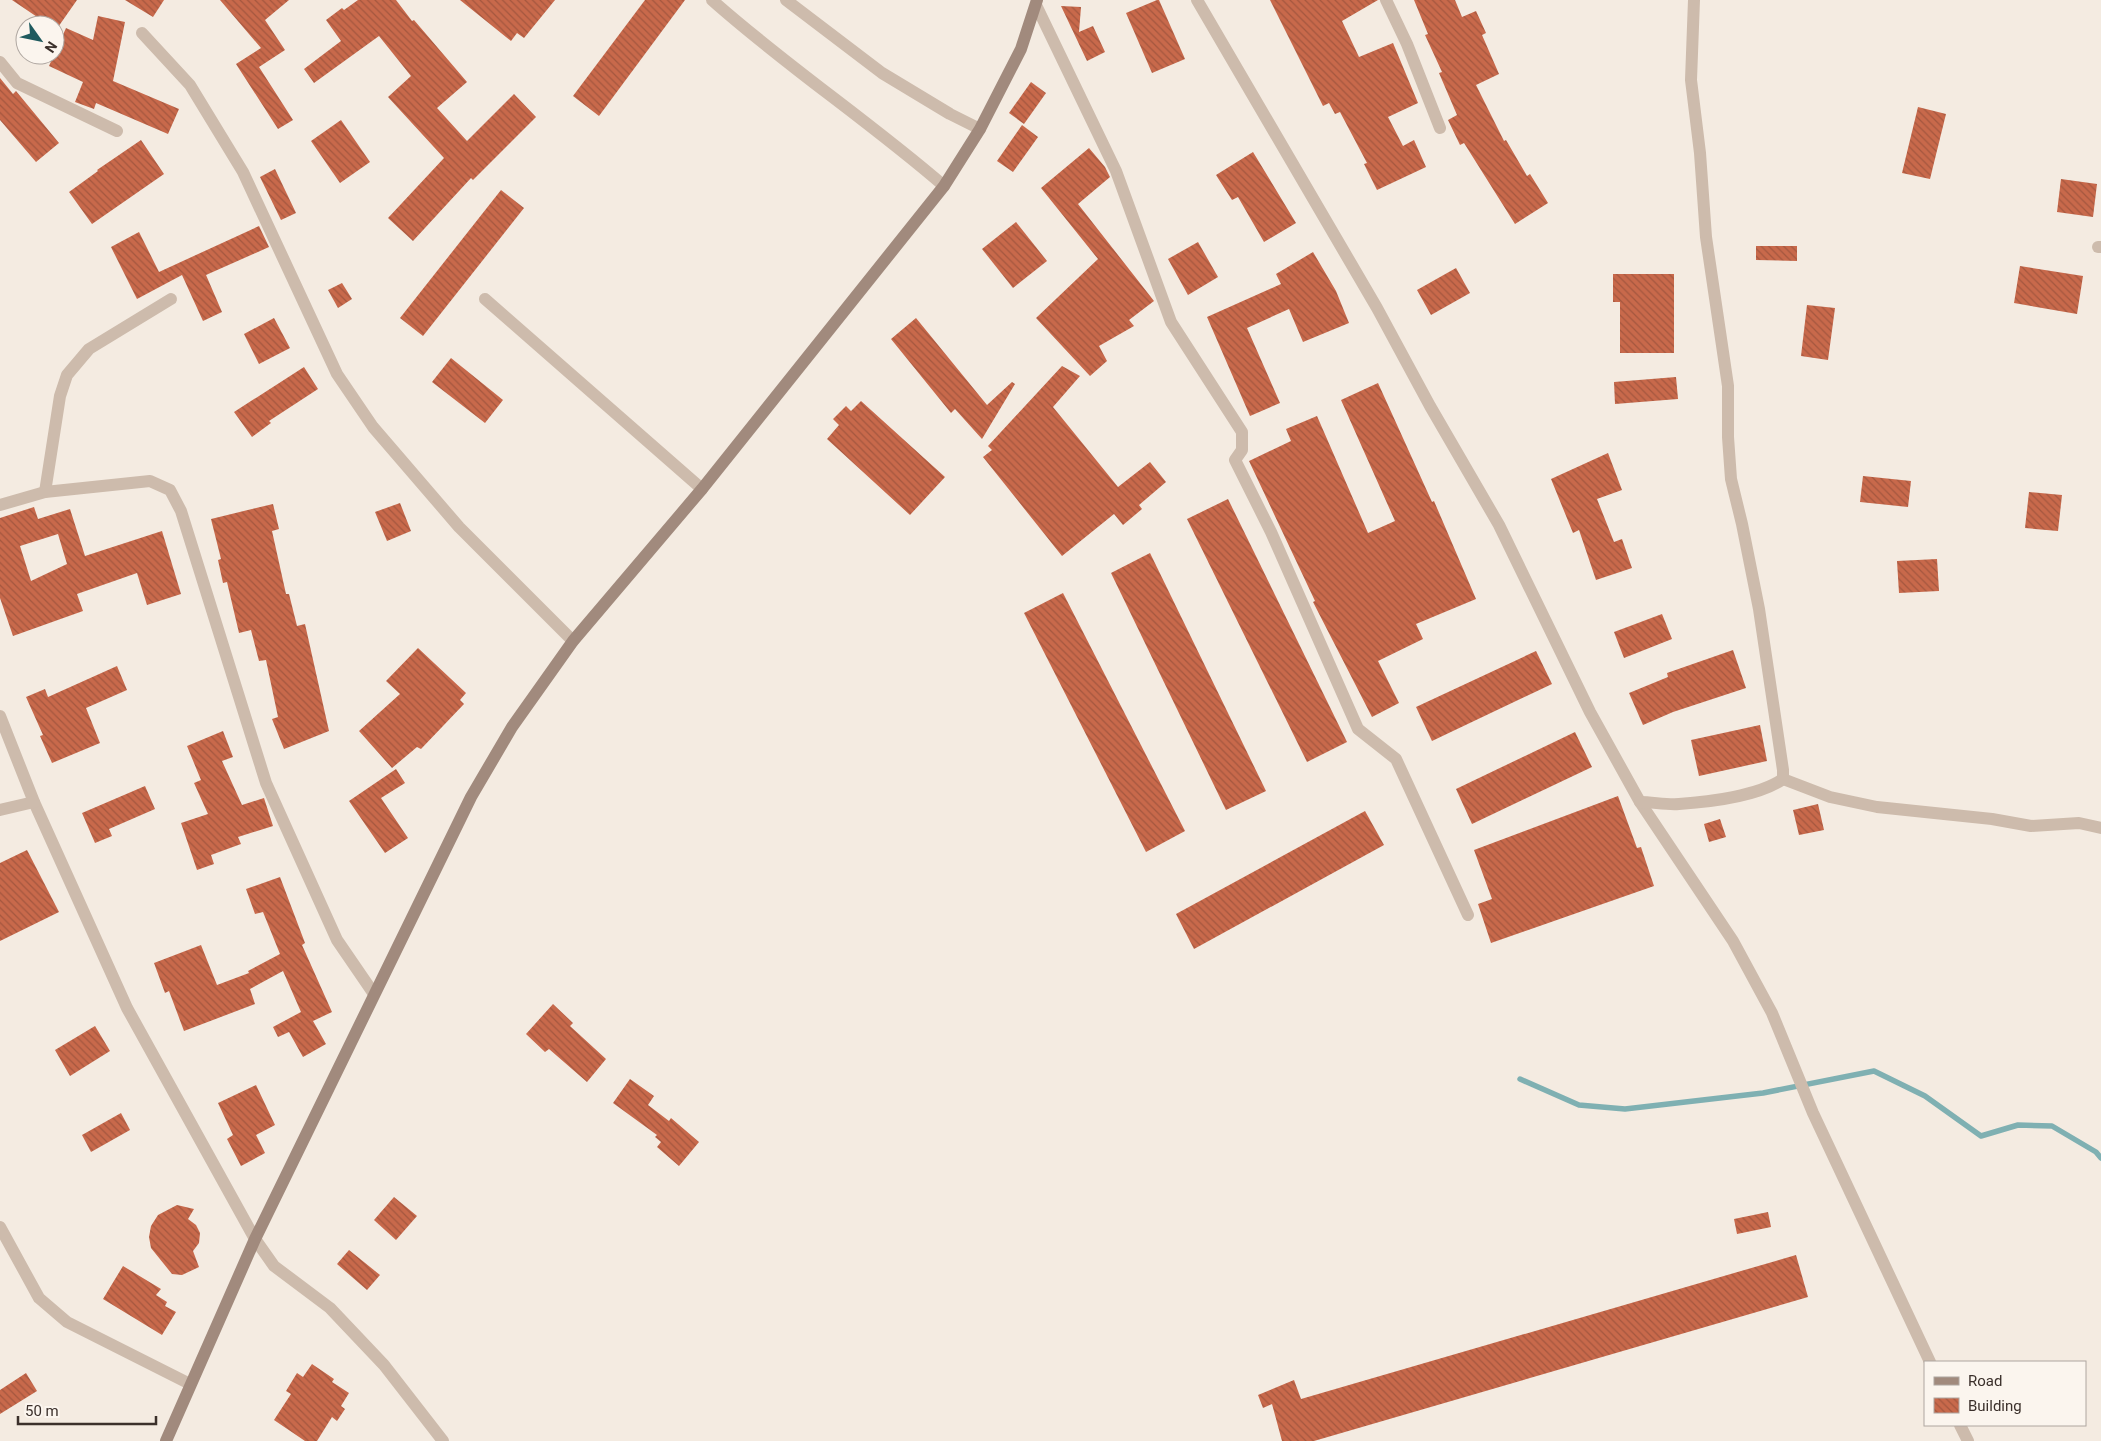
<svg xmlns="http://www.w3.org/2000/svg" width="2101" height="1441" font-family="Roboto,sans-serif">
	<defs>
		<pattern id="building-back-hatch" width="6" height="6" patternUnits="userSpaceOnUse" patternTransform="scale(1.25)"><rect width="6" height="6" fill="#c8694b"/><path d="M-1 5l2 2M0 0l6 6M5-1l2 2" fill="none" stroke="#a4573f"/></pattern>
	</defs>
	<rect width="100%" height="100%" fill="#f4ebe1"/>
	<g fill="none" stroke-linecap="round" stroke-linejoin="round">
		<polyline stroke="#7fb0b2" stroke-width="5.5" points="1520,1079 1579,1105 1625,1109 1763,1093 1874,1071 1925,1096 1981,1136 2018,1125 2052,1126 2096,1152 2101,1158"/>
	</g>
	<g fill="url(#building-back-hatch)" fill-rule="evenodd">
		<polygon points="12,0 77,0 56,30 55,25 49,25"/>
		<polygon points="125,0 164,0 153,17"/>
		<polygon points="220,0 289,0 265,20 285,50 259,67 293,120 278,129 236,64 261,48"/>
		<polygon points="358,0 396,0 412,21 414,20 467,82 437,108 467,141 514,94 536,117 473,180 471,178 413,241 388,218 444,158 388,97 411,76 379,36 314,83 304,69 341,41 326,20 342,8 344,10"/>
		<polygon points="460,0 555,0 524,38 517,33 511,41"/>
		<polygon points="645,0 685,0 599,116 573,96"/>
		<polygon points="1157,0 1159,0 1185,59 1152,73 1126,13"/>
		<polygon points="1270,0 1378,0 1342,21 1359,57 1393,43 1418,103 1388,117 1403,146 1414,140 1426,167 1377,190 1364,164 1367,163 1340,112 1335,114 1329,103 1323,106"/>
		<polygon points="1414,0 1455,0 1462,17 1476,11 1486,33 1482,35 1499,74 1476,85 1504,141 1506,140 1527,176 1530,174 1548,203 1515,224 1464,143 1460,145 1448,120 1457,115 1439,73 1442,72 1425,35 1428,34"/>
		<polygon points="1061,6 1081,7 1079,32 1093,26 1105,52 1087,61"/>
		<polygon points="98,16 125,22 113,81 179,109 168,134 96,103 94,109 75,102 83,82 49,66 66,28 93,40"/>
		<polygon points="0,78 13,94 16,91 59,143 36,162 0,120"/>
		<polygon points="1031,82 1046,93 1024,124 1009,113"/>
		<polygon points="1918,107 1946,114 1930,179 1902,173"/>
		<polygon points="341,120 370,162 340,183 311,141"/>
		<polygon points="1022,125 1038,137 1013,172 997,161"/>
		<polygon points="141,140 164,174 92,224 69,192 98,171 97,170"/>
		<polygon points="1089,148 1105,167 1110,177 1078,204 1154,301 1129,320 1134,326 1099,346 1107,361 1090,376 1036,318 1098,259 1041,188"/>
		<polygon points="1253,152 1296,223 1264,242 1238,197 1232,200 1216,175"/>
		<polygon points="275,169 296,213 281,220 260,177"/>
		<polygon points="2061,179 2097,184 2093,217 2057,212"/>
		<polygon points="501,190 524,208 423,336 400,318"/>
		<polygon points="1016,222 1047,261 1013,288 982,249"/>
		<polygon points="259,226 269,247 206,275 222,312 203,321 182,275 137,299 111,247 139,232 159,272"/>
		<polygon points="1198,242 1218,277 1188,295 1168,259"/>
		<polygon points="1756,246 1797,246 1797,261 1756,260"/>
		<polygon points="1313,252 1336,291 1349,323 1303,342 1289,309 1247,328 1280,403 1250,416 1207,317 1281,284 1276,274"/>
		<polygon points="2020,266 2083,276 2077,314 2014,303"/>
		<polygon points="1456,268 1470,293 1431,315 1417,290"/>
		<polygon points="1613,274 1674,274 1674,353 1620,353 1620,302 1613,302"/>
		<polygon points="342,283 352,299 338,308 328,290"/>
		<polygon points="1807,305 1835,308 1828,360 1801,356"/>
		<polygon points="274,318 290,348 259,364 244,334"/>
		<polygon points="916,318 987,405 1012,382 1015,384 982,439 955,409 951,413 891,339"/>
		<polygon points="451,358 503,400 485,423 432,382"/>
		<polygon points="1062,366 1080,376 1053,407 1118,487 1150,462 1166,482 1139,505 1142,509 1123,525 1114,514 1062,556 983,457 992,450 988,446"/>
		<polygon points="304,367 318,389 269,421 271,423 252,437 234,412"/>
		<polygon points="1676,377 1678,399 1615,404 1614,382"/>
		<polygon points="1378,383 1432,502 1434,501 1476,599 1416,624 1423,639 1378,661 1399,703 1372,717 1313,602 1315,601 1249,461 1291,441 1286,429 1317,416 1368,533 1395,521 1341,400"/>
		<polygon points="861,401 945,477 910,515 827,439 839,425 833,419 846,406 851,411"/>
		<polygon points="1608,453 1622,490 1597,499 1614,542 1622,539 1632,568 1596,580 1579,530 1573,533 1551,479"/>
		<polygon points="1863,476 1911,481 1908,507 1860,502"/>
		<polygon points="2029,492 2062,495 2058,531 2025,528"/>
		<polygon points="1228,499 1347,742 1307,762 1187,519"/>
		<polygon points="400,503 411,531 387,541 375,512"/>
		<polygon points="273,504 279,529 272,531 286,594 289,594 297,626 305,624 329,731 284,749 272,719 278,717 266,660 259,661 251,630 239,633 227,582 223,583 218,560 221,559 211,519"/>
		<path d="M34,507L38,519L70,509L85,556L162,531L181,594L147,605L137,573L77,594L83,611L13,636L0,598V518ZM58,534L67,564L31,581L20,546Z"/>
		<polygon points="1150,553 1266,791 1226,810 1111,573"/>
		<polygon points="1937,559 1939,591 1899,593 1897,561"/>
		<polygon points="1063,593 1185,831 1146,852 1024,613"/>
		<polygon points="1662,614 1672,639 1624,658 1614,632"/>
		<polygon points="418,648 466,693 460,700 464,704 421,749 417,747 392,768 359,731 400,694 386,681"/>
		<polygon points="1733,650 1746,688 1673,712 1643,725 1629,693 1668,677 1667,673"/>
		<polygon points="1536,651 1552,684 1432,741 1416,707"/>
		<polygon points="117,666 127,690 86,708 100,743 52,763 40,736 43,735 26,697 45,689 48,697"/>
		<polygon points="1760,725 1767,761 1699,776 1691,740"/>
		<polygon points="223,731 233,757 222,761 242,805 264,798 273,826 238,837 241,844 211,855 214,864 197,870 181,823 208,814 194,783 201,780 187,746"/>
		<polygon points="1575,732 1592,767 1472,824 1456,789"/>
		<polygon points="396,769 405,783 381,798 408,838 385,853 349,801"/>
		<polygon points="145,786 155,809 109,829 112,836 95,843 82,813"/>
		<polygon points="1618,796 1637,848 1641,847 1654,886 1491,943 1478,904 1492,899 1474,850"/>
		<polygon points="1818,804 1824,830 1799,835 1793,810"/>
		<polygon points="1365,811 1384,845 1194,949 1176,914"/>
		<polygon points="1720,819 1726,837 1709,842 1704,824"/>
		<polygon points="27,850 59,912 0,941 0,863"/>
		<polygon points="280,877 305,943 302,945 332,1012 313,1021 326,1044 303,1057 289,1032 278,1037 273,1027 301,1012 283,971 250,989 255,1004 184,1031 169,991 165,993 154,963 201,945 217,985 249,973 248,971 280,954 263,912 255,914 246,889"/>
		<polygon points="553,1004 573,1023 570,1026 606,1059 587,1082 549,1049 545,1052 526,1034"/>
		<polygon points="95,1026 110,1051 70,1076 55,1050"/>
		<polygon points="630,1079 654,1096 648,1105 669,1121 671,1118 699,1142 679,1166 657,1147 661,1142 655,1137 657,1135 613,1103"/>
		<polygon points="256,1085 275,1125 256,1135 265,1153 241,1166 227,1139 233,1135 218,1103"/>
		<polygon points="121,1113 130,1130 91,1152 82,1135"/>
		<polygon points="394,1197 417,1216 396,1240 374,1220"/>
		<polygon points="177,1205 194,1209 188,1219 196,1225 200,1233 199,1243 193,1251 199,1267 182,1275 172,1274 151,1248 149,1237 151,1226 158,1215"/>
		<polygon points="1768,1212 1771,1227 1737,1234 1734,1219"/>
		<polygon points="349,1250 380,1275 367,1290 337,1264"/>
		<polygon points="1796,1255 1808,1297 1314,1441 1282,1441 1272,1404 1263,1408 1258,1395 1294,1380 1301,1399"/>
		<polygon points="123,1266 161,1289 156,1295 167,1302 165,1306 176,1312 162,1335 103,1299"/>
		<polygon points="312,1364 334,1379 332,1382 349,1393 341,1406 345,1409 337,1421 332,1417 317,1441 305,1441 274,1420 291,1394 286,1391 297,1373 303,1377"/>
		<polygon points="26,1373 37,1391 0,1414 0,1390"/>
	</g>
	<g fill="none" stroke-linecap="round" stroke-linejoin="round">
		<g stroke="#cdbbac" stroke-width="12">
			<path d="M712,0C786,66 869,121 944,186"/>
			<polyline points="786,0 882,73 950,114 980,129"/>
			<polyline points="1197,0 1377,308 1430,406 1499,525 1590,712 1640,802 1733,941 1772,1013 1813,1113 1930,1362"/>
			<polyline points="1386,0 1407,44 1440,128"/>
			<polyline points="1036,5 1116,171 1171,322 1242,432 1242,450 1235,460 1271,532 1358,729 1396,759 1468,915"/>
			<polyline points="142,33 190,85 243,172 337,374 373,427 459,527 573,641"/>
			<polyline points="0,62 17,83 117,131"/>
			<polyline points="2098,247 2101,247"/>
			<polyline points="485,299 702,489"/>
			<polyline points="45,492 60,396 67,375 89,349 171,299"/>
			<polyline points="0,505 45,492 150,481 170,490 181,511 266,783 337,940 374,994"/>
			<polyline points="0,716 34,802 127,1008 255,1239 274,1266 330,1308 384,1365 443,1441"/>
			<polyline points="1783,779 1830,797 1877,807 1992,819 2031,826 2079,823 2101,828"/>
			<path d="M1640,802C1653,802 1666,805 1679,804C1708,802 1759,796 1783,779V770L1759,609L1742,524L1731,479L1728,437V386L1706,237L1700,153L1691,80L1694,0"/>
			<polyline points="0,810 34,802"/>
			<polyline points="0,1227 39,1298 67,1322 190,1384"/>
			<polyline points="1960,1425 1968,1441"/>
		</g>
		<polyline stroke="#a18a7d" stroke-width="12" points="166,1441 255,1239 471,797 512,727 573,641 702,489 944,186 980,129 1021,49 1037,0"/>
	</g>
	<rect x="1924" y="1361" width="162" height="65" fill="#fbf5ee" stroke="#aea6a0"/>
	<rect x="1934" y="1377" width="25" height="8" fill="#a18a7d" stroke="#aea6a0"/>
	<text x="1968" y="1386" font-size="15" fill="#3b302b">Road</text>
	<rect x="1934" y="1398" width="25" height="15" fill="url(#building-back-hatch)" stroke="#aea6a0"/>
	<text x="1968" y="1411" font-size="15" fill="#3b302b">Building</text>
	<g transform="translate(40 40) rotate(123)"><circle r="24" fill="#fbf5ee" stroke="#aea6a0"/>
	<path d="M0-4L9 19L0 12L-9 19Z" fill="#1f5a5e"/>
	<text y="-8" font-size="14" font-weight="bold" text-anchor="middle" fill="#3b302b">N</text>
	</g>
	<path d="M18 1416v8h138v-8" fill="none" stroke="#3b302b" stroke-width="2.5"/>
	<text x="25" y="1416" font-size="15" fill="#3b302b" stroke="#fbf5ee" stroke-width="4" paint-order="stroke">50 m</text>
</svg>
